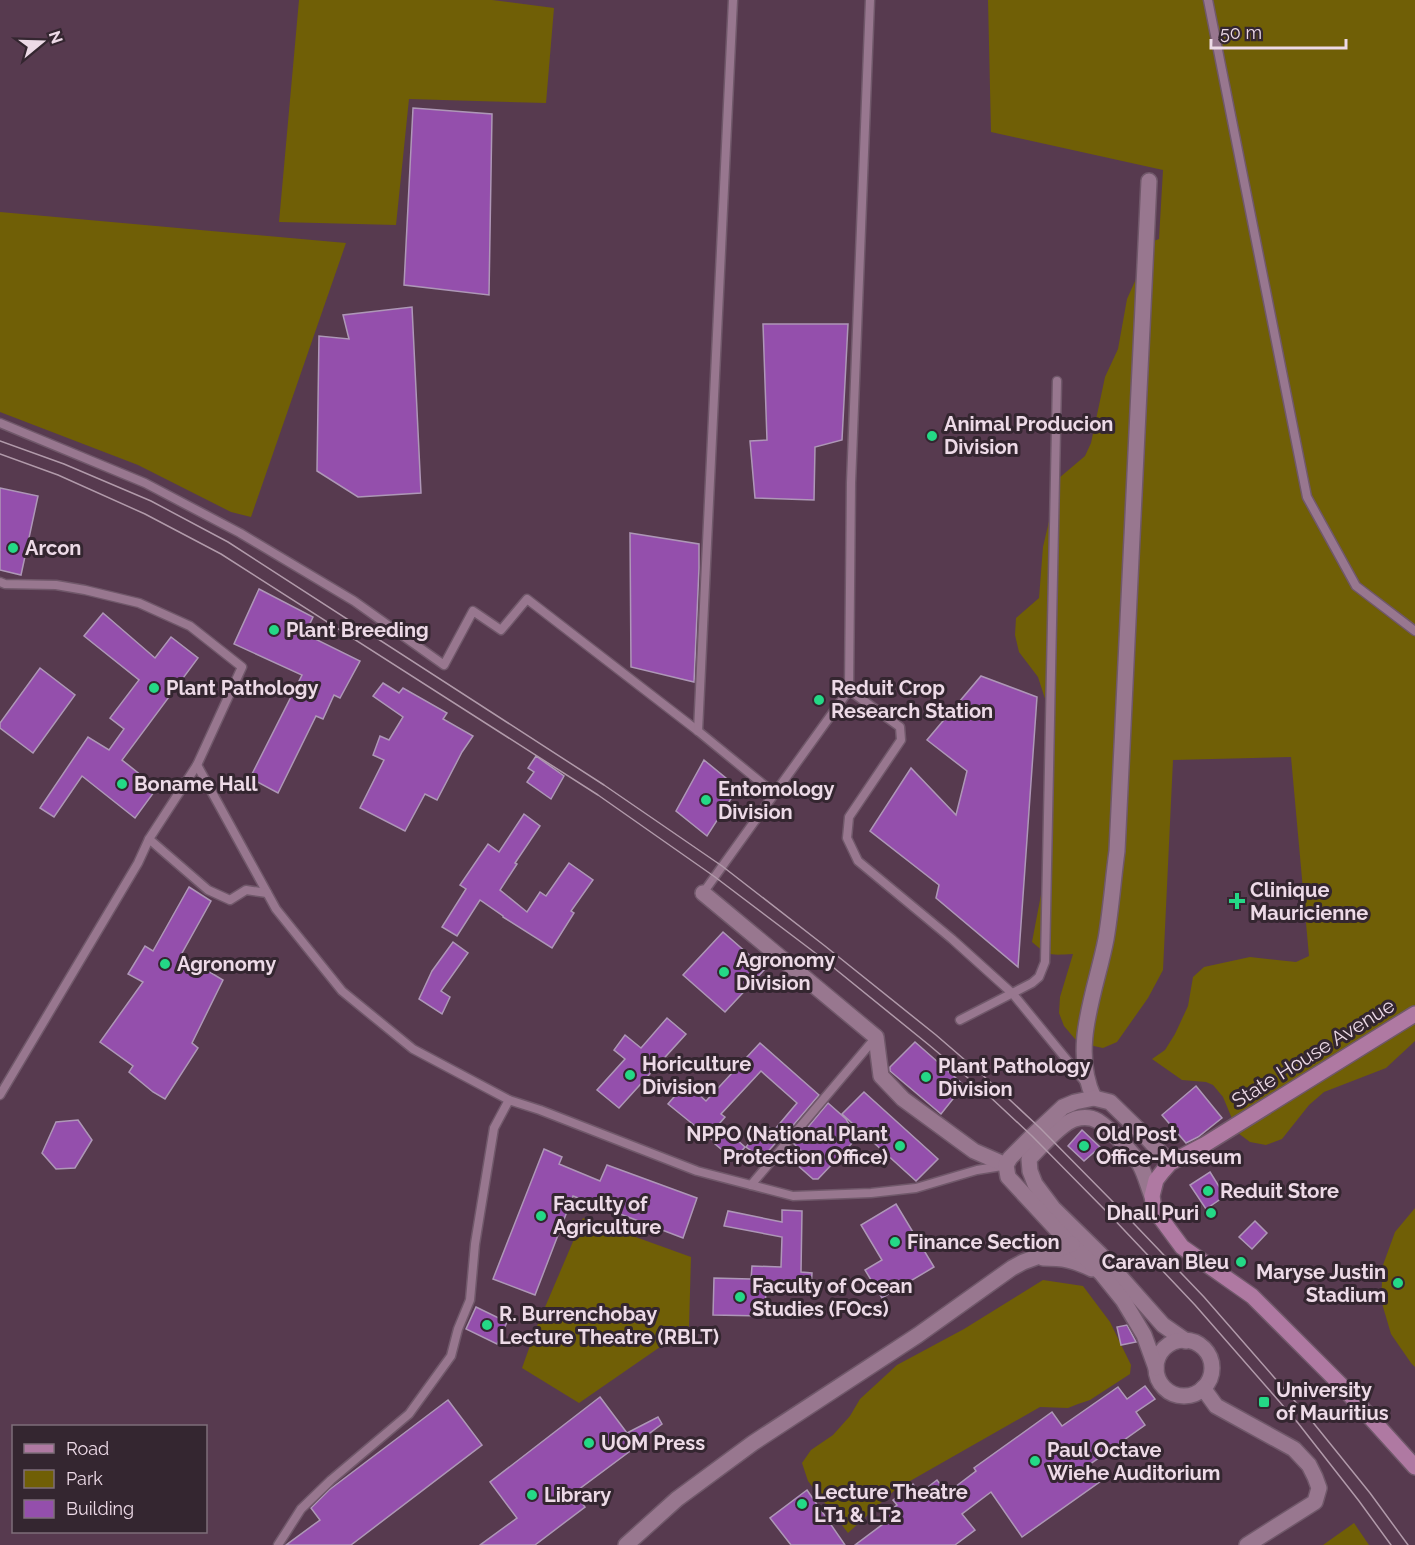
<svg xmlns="http://www.w3.org/2000/svg" width="1415" height="1545" font-family="Raleway,sans-serif">
	<rect width="100%" height="100%" fill="#573a4f"/>
	<g fill="#705f06">
		<polygon points="299,0 492,0 554,8 546,103 409,99 396,225 279,222"/>
		<path d="M988,0H1415V1041L1386,1068L1324,1092L1309,1105L1282,1139L1266,1145L1250,1142L1238,1133L1223,1097L1213,1085L1206,1082L1182,1080L1152,1059L1165,1050L1175,1034L1188,1006L1193,977L1204,967L1250,957L1296,962L1309,956L1291,757L1173,760L1163,970L1148,998L1117,1042L1103,1048L1089,1045L1075,1039L1064,1026L1059,1013L1060,997L1073,954C1052,955 1049,957 1032,942L1044,879L1047,705L1038,677L1019,652L1015,635L1016,618L1039,598L1043,547L1059,478L1085,456L1091,443L1105,377L1118,349L1127,299L1140,270L1151,242L1159,239L1163,170L991,132Z"/>
		<polygon points="0,212 346,243 251,517 231,512 138,465 0,412"/>
		<polygon points="1415,1208 1415,1367 1411,1363 1391,1334 1381,1300 1383,1265 1395,1232"/>
		<polygon points="583,1218 691,1257 689,1327 579,1403 522,1368 537,1326"/>
		<polygon points="1043,1280 1083,1286 1110,1322 1131,1365 1130,1374 1090,1400 1078,1404 1068,1408 1040,1407 896,1489 848,1533 808,1481 802,1463 811,1450 833,1435 850,1416 860,1399 897,1365 964,1329"/>
		<polygon points="1354,1523 1369,1545 1323,1545"/>
	</g>
	<g fill="#944fac" stroke="#ae97b7" stroke-width="1.5">
		<polygon points="413,108 492,114 489,295 404,285"/>
		<polygon points="412,307 421,493 358,497 317,471 319,336 349,339 343,315"/>
		<polygon points="763,324 848,324 842,440 815,447 814,500 755,498 750,441 767,440"/>
		<polygon points="0,488 38,496 21,575 0,570"/>
		<polygon points="630,533 699,544 699,568 694,682 631,667"/>
		<polygon points="259,589 313,617 305,634 360,661 340,698 334,695 323,719 316,716 278,793 250,778 302,675 234,644"/>
		<polygon points="103,613 155,658 171,637 198,658 122,760 157,788 135,818 82,776 54,817 40,808 88,737 109,750 124,729 110,718 139,680 84,636"/>
		<polygon points="40,668 75,695 33,753 0,728 0,723"/>
		<polygon points="981,676 1037,697 1018,967 936,898 939,885 870,831 911,768 956,815 967,771 927,740"/>
		<polygon points="383,683 399,693 403,688 447,713 443,719 473,736 462,752 437,800 425,794 405,831 360,808 384,760 373,755 380,736 389,740 403,717 373,696"/>
		<polygon points="536,756 564,776 551,799 527,782 534,772 528,768"/>
		<polygon points="704,760 738,788 707,836 676,811"/>
		<polygon points="524,814 540,826 515,863 517,864 500,890 527,912 540,892 546,896 569,863 593,880 571,911 574,913 552,948 503,917 503,916 480,900 457,936 442,927 466,889 460,885 488,844 499,852"/>
		<polygon points="189,887 211,901 181,955 223,980 192,1043 198,1048 165,1099 153,1092 129,1072 133,1066 100,1042 143,982 128,974 145,946 153,951"/>
		<polygon points="723,932 765,969 725,1012 683,975"/>
		<polygon points="453,942 468,953 441,991 450,997 442,1014 419,999 432,971"/>
		<polygon points="667,1018 686,1034 619,1108 597,1090 625,1059 614,1050 625,1035 641,1048"/>
		<polygon points="915,1042 964,1085 941,1114 890,1071 890,1067"/>
		<polygon points="760,1043 819,1095 784,1136 776,1128 797,1103 761,1071 721,1114 725,1117 719,1124 745,1147 734,1160 715,1144 716,1143 668,1104 686,1083 706,1101"/>
		<polygon points="1196,1086 1222,1118 1198,1137 1186,1143 1162,1115"/>
		<polygon points="864,1092 938,1159 916,1181 842,1114"/>
		<polygon points="828,1103 846,1119 857,1138 818,1179 813,1179 795,1163 805,1154 794,1144"/>
		<polygon points="78,1120 92,1140 75,1168 56,1169 42,1153 56,1122"/>
		<polygon points="765,1124 781,1137 762,1158 746,1147"/>
		<polygon points="1082,1130 1100,1147 1084,1161 1068,1146"/>
		<polygon points="544,1149 562,1157 559,1164 600,1181 607,1165 697,1198 683,1238 573,1196 535,1295 493,1279"/>
		<polygon points="1210,1172 1225,1196 1206,1209 1190,1185"/>
		<polygon points="896,1204 934,1267 882,1298 865,1270 882,1260 861,1225"/>
		<polygon points="782,1210 802,1211 801,1272 812,1273 811,1288 766,1287 765,1316 713,1315 714,1278 751,1279 752,1266 781,1267 782,1237 724,1226 728,1211 782,1222"/>
		<polygon points="1255,1221 1267,1233 1252,1249 1239,1237"/>
		<polygon points="476,1307 507,1322 497,1344 466,1329"/>
		<polygon points="1127,1325 1136,1342 1121,1345 1117,1327"/>
		<polygon points="1145,1386 1155,1399 1136,1412 1145,1425 1089,1465 1101,1481 1022,1537 991,1492 962,1514 975,1530 955,1545 855,1545 883,1524 879,1519 897,1505 893,1500 913,1484 920,1493 937,1480 947,1493 976,1471 974,1468 1052,1412 1062,1426 1118,1387 1127,1399"/>
		<polygon points="600,1397 627,1433 658,1417 662,1424 635,1444 637,1446 574,1493 585,1507 535,1545 480,1545 517,1518 490,1482"/>
		<polygon points="448,1400 482,1445 351,1545 286,1545 320,1520 311,1508 329,1490"/>
		<polygon points="807,1490 845,1545 791,1545 770,1518"/>
	</g>
	<g fill="none" stroke-linecap="round" stroke-linejoin="round">
		<g stroke="#70586a" stroke-width="11">
			<g id="lane">
				<polyline points="870,0 851,483 849,690 900,727 901,740 849,817 847,838 858,861 952,939 1013,994 1085,1082"/>
				<polyline points="1208,0 1307,497 1356,586 1415,631"/>
				<polyline points="0,423 145,483 240,533 354,601 444,665 473,611 501,630 527,599 698,731 775,794"/>
				<polyline points="0,582 5,584 56,585 85,590 139,603 190,626 242,667 197,765 149,839 138,863 0,1095"/>
				<polyline points="698,731 733,0"/>
				<polyline points="197,765 276,909 342,991 413,1049 509,1100 540,1110 697,1171 793,1196 871,1193 916,1188 977,1170 1002,1166"/>
				<polyline points="149,839 208,890 230,900 246,890 267,893"/>
				<polyline points="703,893 849,690"/>
				<polyline points="960,1020 1032,983 1039,977 1045,962 1057,381"/>
				<polyline points="751,1185 876,1037"/>
				<polyline points="278,1545 301,1509 331,1480 409,1414 451,1356 458,1329 470,1300 475,1244 494,1128 509,1100"/>
			</g>
		</g>
		<g stroke="#70586a" stroke-width="18">
			<g id="street">
				<polyline points="703,893 876,1037 881,1076 903,1099 974,1151 1006,1165"/>
				<path d="M1094,1098C1070,1048 1096,991 1106,939C1111,910 1113,880 1117,851L1149,181"/>
				<path d="M1152,1196C1148,1186 1145,1174 1140,1165C1134,1153 1109,1128 1098,1121C1091,1117 1082,1117 1075,1119C1060,1124 1041,1147 1029,1159L1030,1171L1035,1184L1053,1208L1100,1254L1163,1325L1186,1341"/>
				<path d="M1043,1258C1064,1258 1073,1260 1092,1269"/>
				<circle cx="1184" cy="1368" r="28"/>
				<polyline points="1156,1368 1144,1335 1123,1300 1102,1274 1058,1231 1008,1177 1006,1165 1010,1158 1032,1136 1063,1107 1075,1102 1094,1098 1110,1102 1147,1138 1170,1163"/>
				<polyline points="1203,1388 1216,1406 1294,1449 1309,1465 1315,1477 1319,1488 1315,1502 1247,1545"/>
				<polyline points="626,1545 677,1499 753,1443 918,1335 1012,1268 1023,1262 1072,1244"/>
			</g>
		</g>
		<g stroke="#70586a" stroke-width="18">
			<polyline id="secondary" points="1415,1014 1204,1145 1170,1163 1163,1171 1156,1180 1152,1196 1154,1209 1182,1247 1252,1296 1340,1384 1415,1467"/>
		</g>
		<use href="#lane" stroke="#98778f" stroke-width="8"/>
		<use href="#street" stroke="#98778f" stroke-width="15"/>
		<use href="#secondary" stroke="#af79a2" stroke-width="15"/>
		<g stroke="#b19aaa" stroke-width="1.5">
			<polyline points="0,441 64,464 151,501 228,542 604,785 722,866 825,946 936,1035 995,1086 1040,1128 1116,1205 1204,1297 1307,1415 1370,1493 1408,1545"/>
			<polyline points="0,454 58,475 145,514 221,554 598,795 715,877 818,955 929,1045 988,1095 1032,1136 1107,1212 1195,1305 1298,1423 1359,1501 1391,1545"/>
		</g>
	</g>
	<g fill="#24d886" stroke="#342630" stroke-width="2">
		<circle cx="932" cy="436" r="6"/>
		<circle cx="13" cy="548" r="6"/>
		<circle cx="274" cy="630" r="6"/>
		<circle cx="154" cy="688" r="6"/>
		<circle cx="819" cy="700" r="6"/>
		<circle cx="122" cy="784" r="6"/>
		<circle cx="706" cy="800" r="6"/>
		<path d="M1234 892h6v6h6v6h-6v6h-6v-6h-6v-6h6z"/>
		<circle cx="165" cy="964" r="6"/>
		<circle cx="724" cy="972" r="6"/>
		<circle cx="630" cy="1075" r="6"/>
		<circle cx="926" cy="1077" r="6"/>
		<circle cx="900" cy="1146" r="6"/>
		<circle cx="1084" cy="1146" r="6"/>
		<circle cx="1208" cy="1191" r="6"/>
		<circle cx="1211" cy="1213" r="6"/>
		<circle cx="541" cy="1216" r="6"/>
		<circle cx="895" cy="1242" r="6"/>
		<circle cx="1241" cy="1262" r="6"/>
		<circle cx="1398" cy="1283" r="6"/>
		<circle cx="740" cy="1297" r="6"/>
		<circle cx="487" cy="1325" r="6"/>
		<rect x="1258" y="1396" width="12" height="12" rx="3"/>
		<circle cx="589" cy="1443" r="6"/>
		<circle cx="1035" cy="1461" r="6"/>
		<circle cx="532" cy="1495" r="6"/>
		<circle cx="802" cy="1504" r="6"/>
	</g>
	<g text-anchor="middle" dominant-baseline="central" stroke-width="6" stroke-linejoin="round" paint-order="stroke">
		<g font-size="20" font-weight="bold" fill="#eddae7" stroke="#342630" text-anchor="start">
			<text x="944" y="424">Animal Producion<tspan x="944" dy="23">Division</tspan></text>
			<text x="25" y="548">Arcon</text>
			<text x="286" y="630">Plant Breeding</text>
			<text x="166" y="688">Plant Pathology</text>
			<text x="831" y="688">Reduit Crop<tspan x="831" dy="23">Research Station</tspan></text>
			<text x="134" y="784">Boname Hall</text>
			<text x="718" y="789">Entomology<tspan x="718" dy="23">Division</tspan></text>
			<text x="1250" y="890">Clinique<tspan x="1250" dy="23">Mauricienne</tspan></text>
			<text x="736" y="960">Agronomy<tspan x="736" dy="23">Division</tspan></text>
			<text x="177" y="964">Agronomy</text>
			<text x="642" y="1064">Horiculture<tspan x="642" dy="23">Division</tspan></text>
			<text x="938" y="1066">Plant Pathology<tspan x="938" dy="23">Division</tspan></text>
			<text x="888" y="1134" text-anchor="end">NPPO (National Plant<tspan x="888" dy="23">Protection Office)</tspan></text>
			<text x="1096" y="1134">Old Post<tspan x="1096" dy="23">Office-Museum</tspan></text>
			<text x="1220" y="1191">Reduit Store</text>
			<text x="553" y="1204">Faculty of<tspan x="553" dy="23">Agriculture</tspan></text>
			<text x="1199" y="1213" text-anchor="end">Dhall Puri</text>
			<text x="907" y="1242">Finance Section</text>
			<text x="1229" y="1262" text-anchor="end">Caravan Bleu</text>
			<text x="1386" y="1272" text-anchor="end">Maryse Justin<tspan x="1386" dy="23">Stadium</tspan></text>
			<text x="752" y="1286">Faculty of Ocean<tspan x="752" dy="23">Studies (FOcs)</tspan></text>
			<text x="499" y="1314">R. Burrenchobay<tspan x="499" dy="23">Lecture Theatre (RBLT)</tspan></text>
			<text x="1276" y="1390">University<tspan x="1276" dy="23">of Mauritius</tspan></text>
			<text x="601" y="1443">UOM Press</text>
			<text x="1047" y="1450">Paul Octave<tspan x="1047" dy="23">Wiehe Auditorium</tspan></text>
			<text x="814" y="1492">Lecture Theatre<tspan x="814" dy="23">LT1 &amp; LT2</tspan></text>
			<text x="544" y="1495">Library</text>
		</g>
		<g font-size="20" fill="#eddae7" stroke="#342630">
			<text transform="translate(1313 1053) rotate(-32)">State House Avenue</text>
		</g>
	</g>
	<rect x="12" y="1425" width="195" height="108" fill="#342630" stroke="#7e6e79" stroke-width="1.5"/>
	<rect x="24" y="1444" width="30" height="9" fill="#af79a2" stroke="#7e6e79" stroke-width="1.5"/>
	<text x="66" y="1455" font-size="18" fill="#eddae7">Road</text>
	<rect x="24" y="1470" width="30" height="18" fill="#705f06" stroke="#7e6e79" stroke-width="1.5"/>
	<text x="66" y="1485" font-size="18" fill="#eddae7">Park</text>
	<rect x="24" y="1500" width="30" height="18" fill="#944fac" stroke="#7e6e79" stroke-width="1.5"/>
	<text x="66" y="1515" font-size="18" fill="#eddae7">Building</text>
	<g transform="translate(42 42) rotate(71)" stroke="#342630" stroke-width="4.5" paint-order="stroke">
	<path d="M0-4.5L10 22L0 15L-10 22Z" fill="#eddae7"/>
	<text y="-9" font-size="16" font-weight="bold" text-anchor="middle" fill="#eddae7">N</text>
	</g>
	<path d="M1211 39v9h135v-9" fill="none" stroke="#eddae7" stroke-width="3"/>
	<text x="1220" y="39" font-size="18" fill="#eddae7" stroke="#342630" stroke-width="4.5" paint-order="stroke">50 m</text>
</svg>
